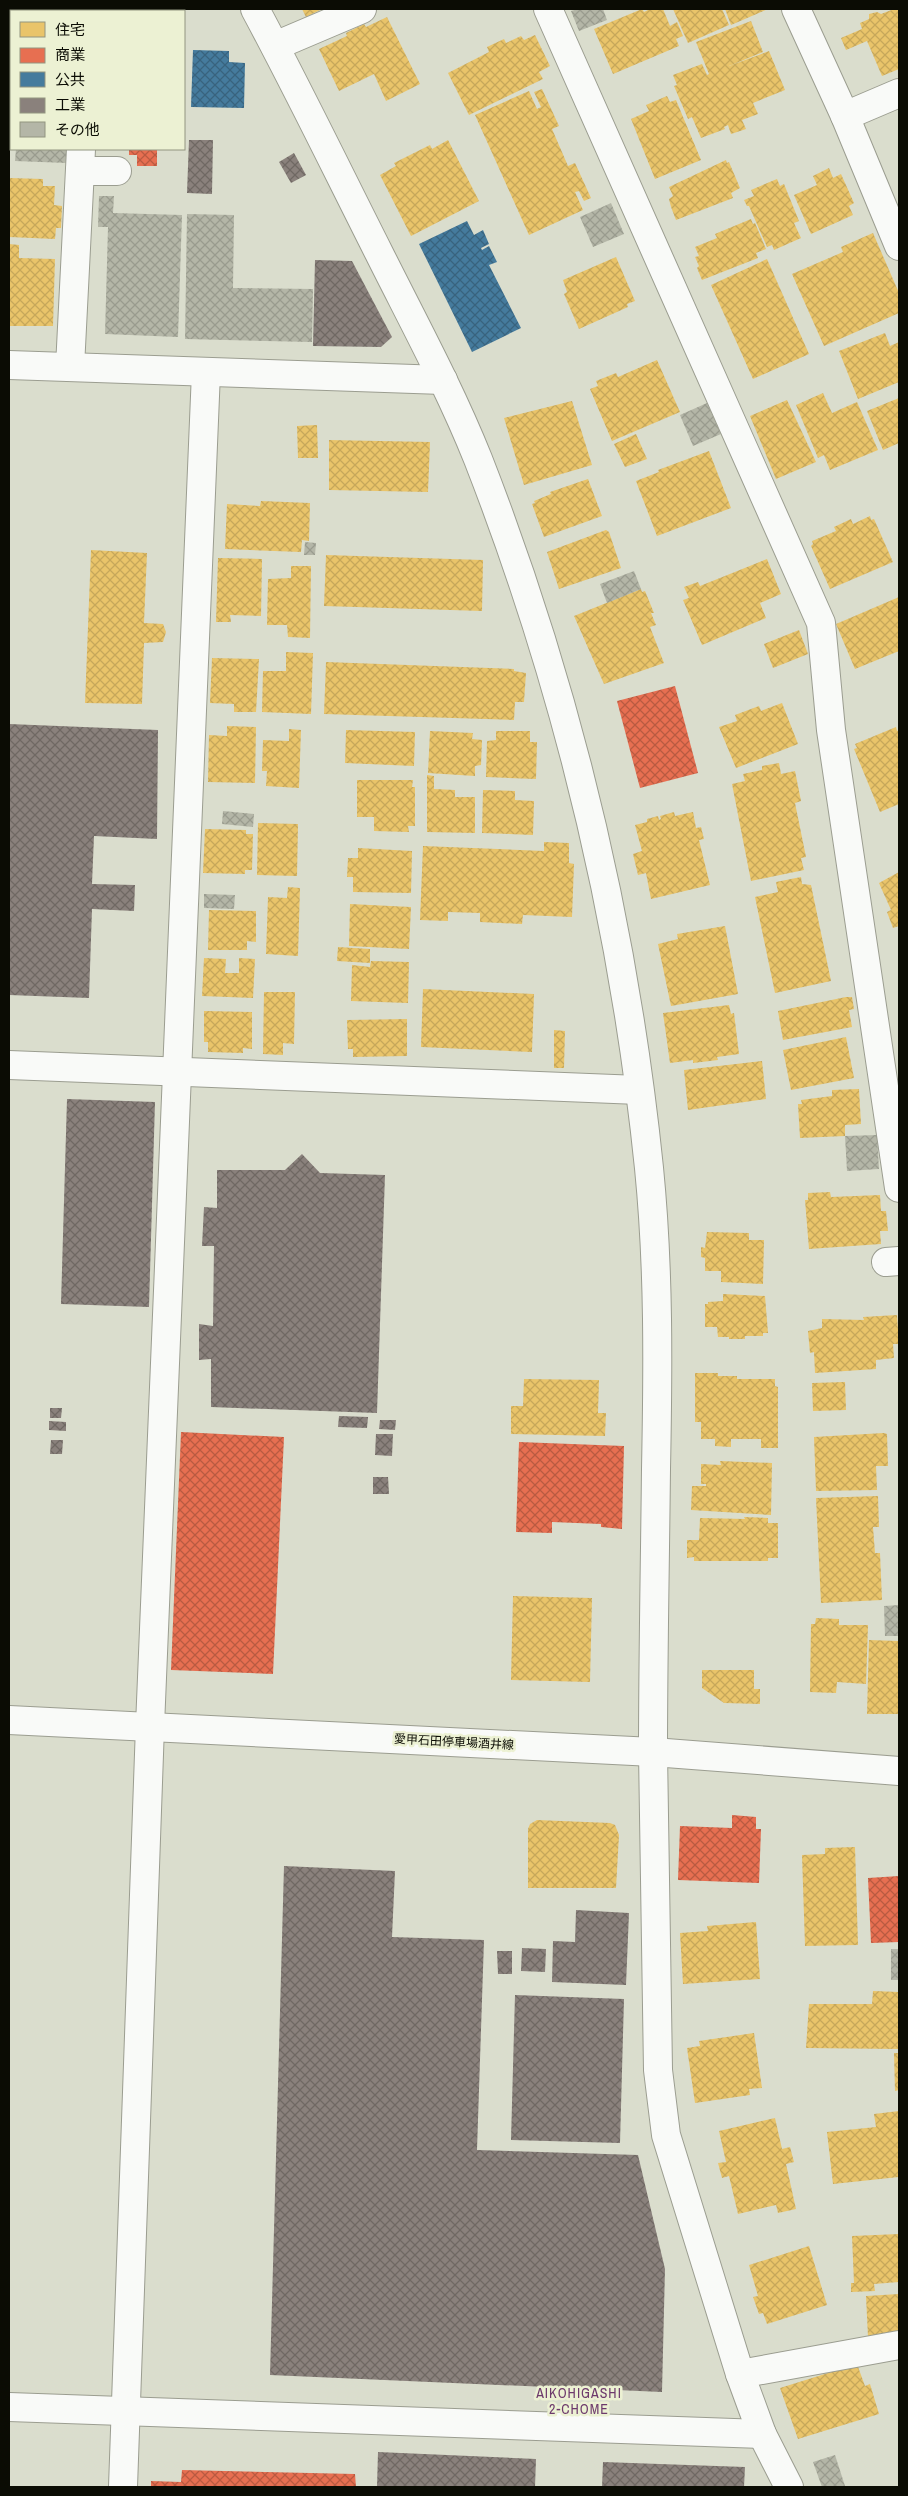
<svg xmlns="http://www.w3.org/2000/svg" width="908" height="2496" font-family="'Archivo Narrow','Noto Sans JP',sans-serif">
	<defs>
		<pattern id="homes-cross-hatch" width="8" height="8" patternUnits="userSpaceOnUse" patternTransform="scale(1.25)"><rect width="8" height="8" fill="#e9c46a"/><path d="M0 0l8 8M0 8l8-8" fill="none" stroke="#c6a75a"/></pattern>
		<pattern id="shops-cross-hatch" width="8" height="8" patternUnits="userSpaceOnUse" patternTransform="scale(1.25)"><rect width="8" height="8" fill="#e76f51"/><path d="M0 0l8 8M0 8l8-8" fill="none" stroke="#b95a41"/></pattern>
		<pattern id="public-cross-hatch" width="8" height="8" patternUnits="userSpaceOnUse" patternTransform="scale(1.25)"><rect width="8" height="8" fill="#457b9d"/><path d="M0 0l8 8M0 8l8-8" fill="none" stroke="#38637e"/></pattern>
		<pattern id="industry-cross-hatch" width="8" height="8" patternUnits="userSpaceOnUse" patternTransform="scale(1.25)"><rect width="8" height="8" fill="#8a817c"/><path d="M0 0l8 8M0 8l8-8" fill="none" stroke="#6f6863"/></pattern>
		<pattern id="building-cross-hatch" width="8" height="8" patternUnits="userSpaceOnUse" patternTransform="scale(1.25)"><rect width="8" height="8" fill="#b4b6a7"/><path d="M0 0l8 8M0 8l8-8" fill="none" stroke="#999b8e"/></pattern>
	</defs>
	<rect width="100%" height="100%" fill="#daddcd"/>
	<g fill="url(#homes-cross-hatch)">
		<polygon points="302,9 322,9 306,17"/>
		<polygon points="642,9 644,12 650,9 663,9 670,26 677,22 683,36 676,39 679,46 613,74 594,29"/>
		<polygon points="673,9 722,9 729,25 688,43"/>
		<polygon points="725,9 768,9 731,25"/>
		<polygon points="894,9 899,9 899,69 882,76 867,41 846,50 841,38 862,29 860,23 869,19 869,14 877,12 881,14"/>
		<polygon points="387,17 420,84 386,101 374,74 339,91 319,49 347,36 346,33 364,24 366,27"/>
		<polygon points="751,21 763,52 729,66 769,51 785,90 753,103 758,114 742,120 746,129 731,134 728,125 724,127 725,129 701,138 692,117 688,119 674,86 677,85 673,75 702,64 707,75 709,74 696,42"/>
		<polygon points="535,35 550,66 539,72 543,79 469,115 448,73 489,52 487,47 504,39 506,43 521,36 524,40"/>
		<polygon points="542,89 559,126 552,129 568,166 575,163 591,198 584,201 579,191 575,192 583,210 529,235 475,115 529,91 537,109 541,107 534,92"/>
		<polygon points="667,96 670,102 676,100 701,160 655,179 631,119 649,111 646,105"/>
		<polygon points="448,140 479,201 411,236 380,175 396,166 394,163 430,145 432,149"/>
		<polygon points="726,160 727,163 729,162 740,188 731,193 733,198 676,220 671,207 669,199 673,196 669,187"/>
		<polygon points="829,168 833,178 841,174 854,203 849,206 853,215 811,234 794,195 817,185 813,176"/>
		<polygon points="9,178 43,179 43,186 55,186 54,205 62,206 61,228 56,228 55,239 9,237"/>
		<polygon points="777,179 780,186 784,184 799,221 794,223 801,238 774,250 772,245 767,247 749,206 747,206 744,200 754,196 751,190"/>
		<polygon points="751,219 753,224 755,223 766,249 756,253 758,258 702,280 697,268 699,266 695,257 699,256 695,247 717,238 715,234"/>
		<polygon points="873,233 899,293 899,313 824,346 792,274 843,252 841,247"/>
		<polygon points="9,244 19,245 19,258 55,259 53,326 9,326"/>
		<polygon points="616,257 635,301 627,304 628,307 579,329 564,294 567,292 563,280"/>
		<polygon points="767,259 809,354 753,379 711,285"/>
		<polygon points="885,333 890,346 899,342 899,382 858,399 839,351"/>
		<polygon points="657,360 680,412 612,441 590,389 598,386 596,381 616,373 618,377"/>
		<polygon points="823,393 832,413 857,402 878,450 830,470 824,455 818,458 796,405"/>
		<polygon points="899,398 899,443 883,450 867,411"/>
		<polygon points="787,400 816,462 776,479 750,416"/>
		<polygon points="572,401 592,465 524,485 504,418"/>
		<polygon points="317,425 318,458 298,458 297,426"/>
		<polygon points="636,434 647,459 625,467 614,444"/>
		<polygon points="329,440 430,442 428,492 329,490"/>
		<polygon points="709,451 731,508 657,536 636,481 659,472 658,470"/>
		<polygon points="588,479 602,516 544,537 532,504 535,503 534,501 551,494 550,492"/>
		<polygon points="261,501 310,503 309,541 302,540 301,552 225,549 227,504 260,506"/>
		<polygon points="870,516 871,520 874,519 893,562 830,589 811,546 813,544 812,541 836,531 834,527 851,519 853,524"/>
		<polygon points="606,530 609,532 621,568 559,589 547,552"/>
		<polygon points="91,550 147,553 144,623 163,624 166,632 163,642 144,643 142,704 85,703"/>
		<polygon points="326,555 483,560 482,611 324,606"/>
		<polygon points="218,558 262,559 261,616 230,615 231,622 216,622"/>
		<polygon points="767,559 781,594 760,603 766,618 702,645 683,600 689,598 684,587 698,582 700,586"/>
		<polygon points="291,566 311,566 310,638 288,637 287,625 267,625 268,579 291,578"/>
		<polygon points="641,589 642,592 645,591 654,613 651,613 656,625 650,627 664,663 604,684 574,616"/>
		<polygon points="899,597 899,651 855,669 836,624"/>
		<polygon points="799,630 808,654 773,668 764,644"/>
		<polygon points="286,652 313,653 311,714 262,712 263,671 286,671"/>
		<polygon points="212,658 259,659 256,712 234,712 234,704 210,703"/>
		<polygon points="326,662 514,669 514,671 526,673 524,702 515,702 514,720 324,714"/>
		<polygon points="782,703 798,744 736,768 719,727 737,721 735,715 759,706 761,711"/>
		<polygon points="227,726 256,727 255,783 208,782 209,735 227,736"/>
		<polygon points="896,727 897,731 899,730 899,804 880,812 854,749 857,748 855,744"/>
		<polygon points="289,729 301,730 299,788 266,786 267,771 262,771 263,740 289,741"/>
		<polygon points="346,730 415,732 414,766 345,763"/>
		<polygon points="430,731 473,733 472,739 482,740 481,765 475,766 475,776 428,773"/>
		<polygon points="496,731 530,731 530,742 537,742 536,779 486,777 487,741 496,740"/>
		<polygon points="779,763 781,774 795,771 801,801 795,803 806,857 801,858 804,870 751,881 732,784 745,781 743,774 762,770 762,766"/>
		<polygon points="427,775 434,776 434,789 455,790 455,797 475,797 475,833 427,832"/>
		<polygon points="357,780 413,780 412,787 415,787 415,826 408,826 409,832 374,831 374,817 357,817"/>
		<polygon points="483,790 515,791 515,800 534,801 533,835 482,833"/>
		<polygon points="674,812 675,816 693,812 696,828 701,827 704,839 699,840 710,885 651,899 646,873 638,875 633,854 642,851 635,825 647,822 647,819 658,816 659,820 661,819 660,816"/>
		<polygon points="258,823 298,824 297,876 257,875"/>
		<polygon points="205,829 246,830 246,834 253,834 252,870 245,870 245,874 203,873"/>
		<polygon points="544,842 569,843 569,863 574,864 572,917 523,915 522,924 480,922 480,913 448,912 448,921 420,920 423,846 544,851"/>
		<polygon points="358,848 412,851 411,893 353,892 353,877 347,877 348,858 358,858"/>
		<polygon points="899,872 899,926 893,928 887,912 891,910 879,883"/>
		<polygon points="801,877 802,884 811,885 831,981 775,993 755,897 778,892 776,882"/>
		<polygon points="288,887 300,888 298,956 266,954 268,897 287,898"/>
		<polygon points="350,904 411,907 409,949 349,946"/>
		<polygon points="209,910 256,911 256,942 247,941 247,950 208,950"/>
		<polygon points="725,926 738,994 671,1006 658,944 678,939 677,934"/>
		<polygon points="338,947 370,949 370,963 337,961"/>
		<polygon points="204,958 226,959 225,973 239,973 239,958 255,959 253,998 202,996"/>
		<polygon points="371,961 409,962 408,1003 351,1001 352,965 370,967"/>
		<polygon points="423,989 534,994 532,1052 421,1047"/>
		<polygon points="264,992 295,992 294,1044 283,1043 283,1055 263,1054"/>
		<polygon points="846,997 852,997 854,1009 849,1010 852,1027 783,1040 778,1011"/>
		<polygon points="729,1005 731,1014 734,1013 739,1054 717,1057 718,1060 693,1063 693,1060 670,1063 663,1013"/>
		<polygon points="204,1011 252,1012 252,1049 243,1048 243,1053 208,1052 208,1042 204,1042"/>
		<polygon points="407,1019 407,1056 353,1057 353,1049 348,1049 347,1020"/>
		<polygon points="554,1030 565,1031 564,1068 554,1068"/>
		<polygon points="846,1037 854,1078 791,1090 783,1050"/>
		<polygon points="762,1061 766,1099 688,1110 684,1070"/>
		<polygon points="859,1089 861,1124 845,1125 845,1136 800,1138 798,1104 802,1104 801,1100 832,1096 832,1090"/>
		<polygon points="830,1192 831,1197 880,1195 881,1211 886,1211 888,1231 880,1231 881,1244 809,1249 805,1200 808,1200 808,1193"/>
		<polygon points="707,1232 749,1233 749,1240 764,1240 763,1284 721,1282 721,1271 705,1271 705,1258 701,1257 701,1247 705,1248"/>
		<polygon points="723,1294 765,1296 768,1333 763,1333 763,1336 745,1336 745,1339 729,1339 729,1337 718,1337 717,1327 705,1327 705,1304 708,1304 708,1302 723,1301"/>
		<polygon points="897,1315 899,1344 893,1344 894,1358 876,1360 876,1369 815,1373 814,1352 810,1353 808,1331 822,1328 822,1319 864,1320 863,1317"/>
		<polygon points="695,1373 718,1373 718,1376 737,1376 737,1379 775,1379 775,1386 778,1387 778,1448 761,1448 761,1439 731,1439 731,1447 715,1446 715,1439 701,1439 701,1422 695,1422"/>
		<polygon points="524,1379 599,1380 598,1413 606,1413 605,1436 511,1434 511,1406 523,1406"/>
		<polygon points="845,1382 846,1410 813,1411 812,1383"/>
		<polygon points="884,1433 887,1434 888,1466 876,1466 877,1490 816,1491 814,1437"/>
		<polygon points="720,1461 772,1463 771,1515 691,1510 692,1486 706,1486 706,1484 701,1484 701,1464 721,1465"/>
		<polygon points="878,1496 879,1527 873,1527 875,1553 880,1553 882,1600 821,1603 816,1498"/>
		<polygon points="744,1517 768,1518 768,1523 778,1523 778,1558 768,1558 768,1561 694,1561 694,1557 687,1558 687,1540 699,1540 700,1518 745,1519"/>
		<polygon points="513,1596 592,1598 590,1682 511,1680"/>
		<polygon points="816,1618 839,1619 839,1625 868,1625 866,1684 837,1682 836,1693 810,1692 811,1624 815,1624"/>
		<polygon points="869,1640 899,1641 899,1714 867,1714"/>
		<polygon points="702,1670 754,1670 754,1689 760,1689 760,1704 724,1703 702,1688"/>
		<polygon points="537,1820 610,1823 615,1825 619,1835 616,1888 528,1888 528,1829 530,1824"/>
		<polygon points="855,1847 858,1945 805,1946 802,1855 825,1854 825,1848"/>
		<polygon points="756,1922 760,1979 683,1984 680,1933 708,1931 707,1926"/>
		<polygon points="873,1991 899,1992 899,2049 806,2048 809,2004 872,2004"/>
		<polygon points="754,2033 762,2088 749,2089 750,2095 695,2103 687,2048 700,2046 699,2041"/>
		<polygon points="894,2053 899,2053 899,2090 895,2091"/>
		<polygon points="899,2111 899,2177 833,2184 827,2132 876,2127 874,2114"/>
		<polygon points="775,2118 782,2149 790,2147 794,2162 786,2164 796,2209 778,2213 776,2205 738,2214 729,2176 722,2178 718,2163 726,2162 719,2131"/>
		<polygon points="899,2234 899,2282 874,2284 875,2291 851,2292 851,2283 854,2283 852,2236"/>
		<polygon points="809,2246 827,2305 767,2324 763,2313 759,2314 753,2297 758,2296 749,2265"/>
		<polygon points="899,2294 899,2336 868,2337 866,2296"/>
		<polygon points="857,2364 865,2386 870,2384 879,2414 798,2439 780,2388"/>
	</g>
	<g fill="url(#shops-cross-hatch)">
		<polygon points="129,149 157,149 157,166 137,166 137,155 129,155"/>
		<polygon points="675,686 698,773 640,788 617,701"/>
		<polygon points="181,1432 284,1437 273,1674 171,1670"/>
		<polygon points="519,1442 624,1446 622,1529 601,1527 601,1524 552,1522 552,1533 516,1532"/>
		<polygon points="732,1815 756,1817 756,1829 761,1829 759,1883 678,1880 680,1826 732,1828"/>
		<polygon points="899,1876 899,1942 871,1943 868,1878"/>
		<polygon points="182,2470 355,2474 356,2487 151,2487 151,2481 181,2482"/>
	</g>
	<g fill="url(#public-cross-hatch)">
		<polygon points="193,50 229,51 229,62 245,63 244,108 191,107"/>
		<polygon points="467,221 474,235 483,230 489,244 481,248 482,250 489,246 497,262 489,265 521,328 472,352 419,244"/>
	</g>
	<g fill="url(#industry-cross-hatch)">
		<polygon points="189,140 213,140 212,194 187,193"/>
		<polygon points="294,153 306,175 291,183 279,162"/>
		<polygon points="315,260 352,261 392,337 381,347 313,346"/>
		<polygon points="9,724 158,730 157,839 94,836 92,884 135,885 134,911 92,909 89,998 9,995"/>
		<polygon points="67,1099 155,1102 149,1307 61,1304"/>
		<polygon points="302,1154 320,1173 385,1175 377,1413 211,1407 211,1359 199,1360 199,1324 213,1326 214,1246 202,1246 204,1207 217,1208 217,1170 285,1170"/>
		<polygon points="50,1408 62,1408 61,1418 50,1418"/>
		<polygon points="339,1416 368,1417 367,1428 338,1427"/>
		<polygon points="380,1420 396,1420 395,1430 379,1429"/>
		<polygon points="49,1421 66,1422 66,1431 49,1430"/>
		<polygon points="376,1434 393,1434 392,1456 375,1455"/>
		<polygon points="51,1440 63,1440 62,1454 50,1454"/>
		<polygon points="373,1477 388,1477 389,1494 373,1494"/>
		<polygon points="284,1866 395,1871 392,1937 484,1940 477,2150 638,2155 665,2269 662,2392 270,2375"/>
		<polygon points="576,1910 629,1913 626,1985 552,1982 553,1941 575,1942"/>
		<polygon points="522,1948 546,1949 545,1972 521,1971"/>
		<polygon points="497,1951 512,1951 512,1974 498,1974"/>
		<polygon points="515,1995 624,1999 620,2143 511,2140"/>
		<polygon points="378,2452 536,2459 535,2487 377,2487"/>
		<polygon points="603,2462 745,2467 744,2487 602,2487"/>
	</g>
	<g fill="url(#building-cross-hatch)">
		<polygon points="578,9 603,9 607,20 579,31 571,11"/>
		<polygon points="16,149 68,149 67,163 15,161"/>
		<polygon points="99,196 114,196 113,213 182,215 178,337 105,334 108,227 98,227"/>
		<polygon points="611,203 624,234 593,247 580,217"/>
		<polygon points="187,214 234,215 233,288 313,289 312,342 185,339"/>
		<polygon points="707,403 721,434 693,446 680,415"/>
		<polygon points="305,542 316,543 315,555 304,555"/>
		<polygon points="634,571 641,589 607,603 600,584"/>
		<polygon points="223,811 254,814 253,827 222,824"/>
		<polygon points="204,894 235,895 234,909 204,908"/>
		<polygon points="877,1135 879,1169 847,1171 845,1136"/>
		<polygon points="899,1605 899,1636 885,1636 884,1606"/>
		<rect x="891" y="1949" width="8" height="31"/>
		<polygon points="835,2455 845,2486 822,2487 813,2462"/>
	</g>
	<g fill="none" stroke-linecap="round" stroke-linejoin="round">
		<g stroke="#9b9d90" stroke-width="30">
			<g id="street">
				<polyline points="548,9 821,623 831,730 899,1188"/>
				<polyline points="796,9 845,116 899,246"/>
				<polyline points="275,46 362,9"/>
				<polyline points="845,116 899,93"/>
				<polyline points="80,171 117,171"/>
				<polyline points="70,367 81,149"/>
				<polyline points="9,1065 639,1090"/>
				<polyline points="886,1262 899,1261"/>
				<polyline points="653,1752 658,2070 666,2135 740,2374 762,2434 789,2487"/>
				<polyline points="740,2374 899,2345"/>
				<polyline points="9,2407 762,2434"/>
				<polyline points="123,2487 150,1726 206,372"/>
			</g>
		</g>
		<g stroke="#9b9d90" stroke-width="30">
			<g id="secondary">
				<path d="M255,9C298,89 338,172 379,253C413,321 450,389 478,459C567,687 624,925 649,1168C659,1268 658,1369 656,1469C655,1564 653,1658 653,1752"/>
				<polyline points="9,365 443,380"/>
				<polyline points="9,1720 653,1752 899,1771"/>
			</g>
		</g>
		<use href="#street" stroke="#f9faf8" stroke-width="28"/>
		<use href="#secondary" stroke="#f9faf8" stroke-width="28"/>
	</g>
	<g text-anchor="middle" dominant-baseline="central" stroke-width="5" stroke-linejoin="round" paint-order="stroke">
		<g font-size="12" fill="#0b0c04" stroke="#ecf1d3">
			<text transform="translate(454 1742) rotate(3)">愛甲石田停車場酒井線</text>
		</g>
		<g font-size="14" letter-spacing="1" fill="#6d3a6c" stroke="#ecf1d3">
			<text x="579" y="2393">AIKOHIGASHI<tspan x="579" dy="16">2-CHOME</tspan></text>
		</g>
	</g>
	<rect width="908" height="2496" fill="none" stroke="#0b0c04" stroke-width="20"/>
	<rect x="10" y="10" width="175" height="140" fill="#ecf1d3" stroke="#929580"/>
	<rect x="20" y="22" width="25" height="15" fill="#e9c46a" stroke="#929580"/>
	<text x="55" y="35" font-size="15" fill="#0b0c04">住宅</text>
	<rect x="20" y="48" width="25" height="15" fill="#e76f51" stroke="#929580"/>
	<text x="55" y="60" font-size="15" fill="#0b0c04">商業</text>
	<rect x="20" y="72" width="25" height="15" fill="#457b9d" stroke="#929580"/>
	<text x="55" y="85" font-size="15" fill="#0b0c04">公共</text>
	<rect x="20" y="98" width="25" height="15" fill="#8a817c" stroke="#929580"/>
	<text x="55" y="110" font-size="15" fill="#0b0c04">工業</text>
	<rect x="20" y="122" width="25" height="15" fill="#b4b6a7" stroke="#929580"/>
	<text x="55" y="135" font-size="15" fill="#0b0c04">その他</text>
</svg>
